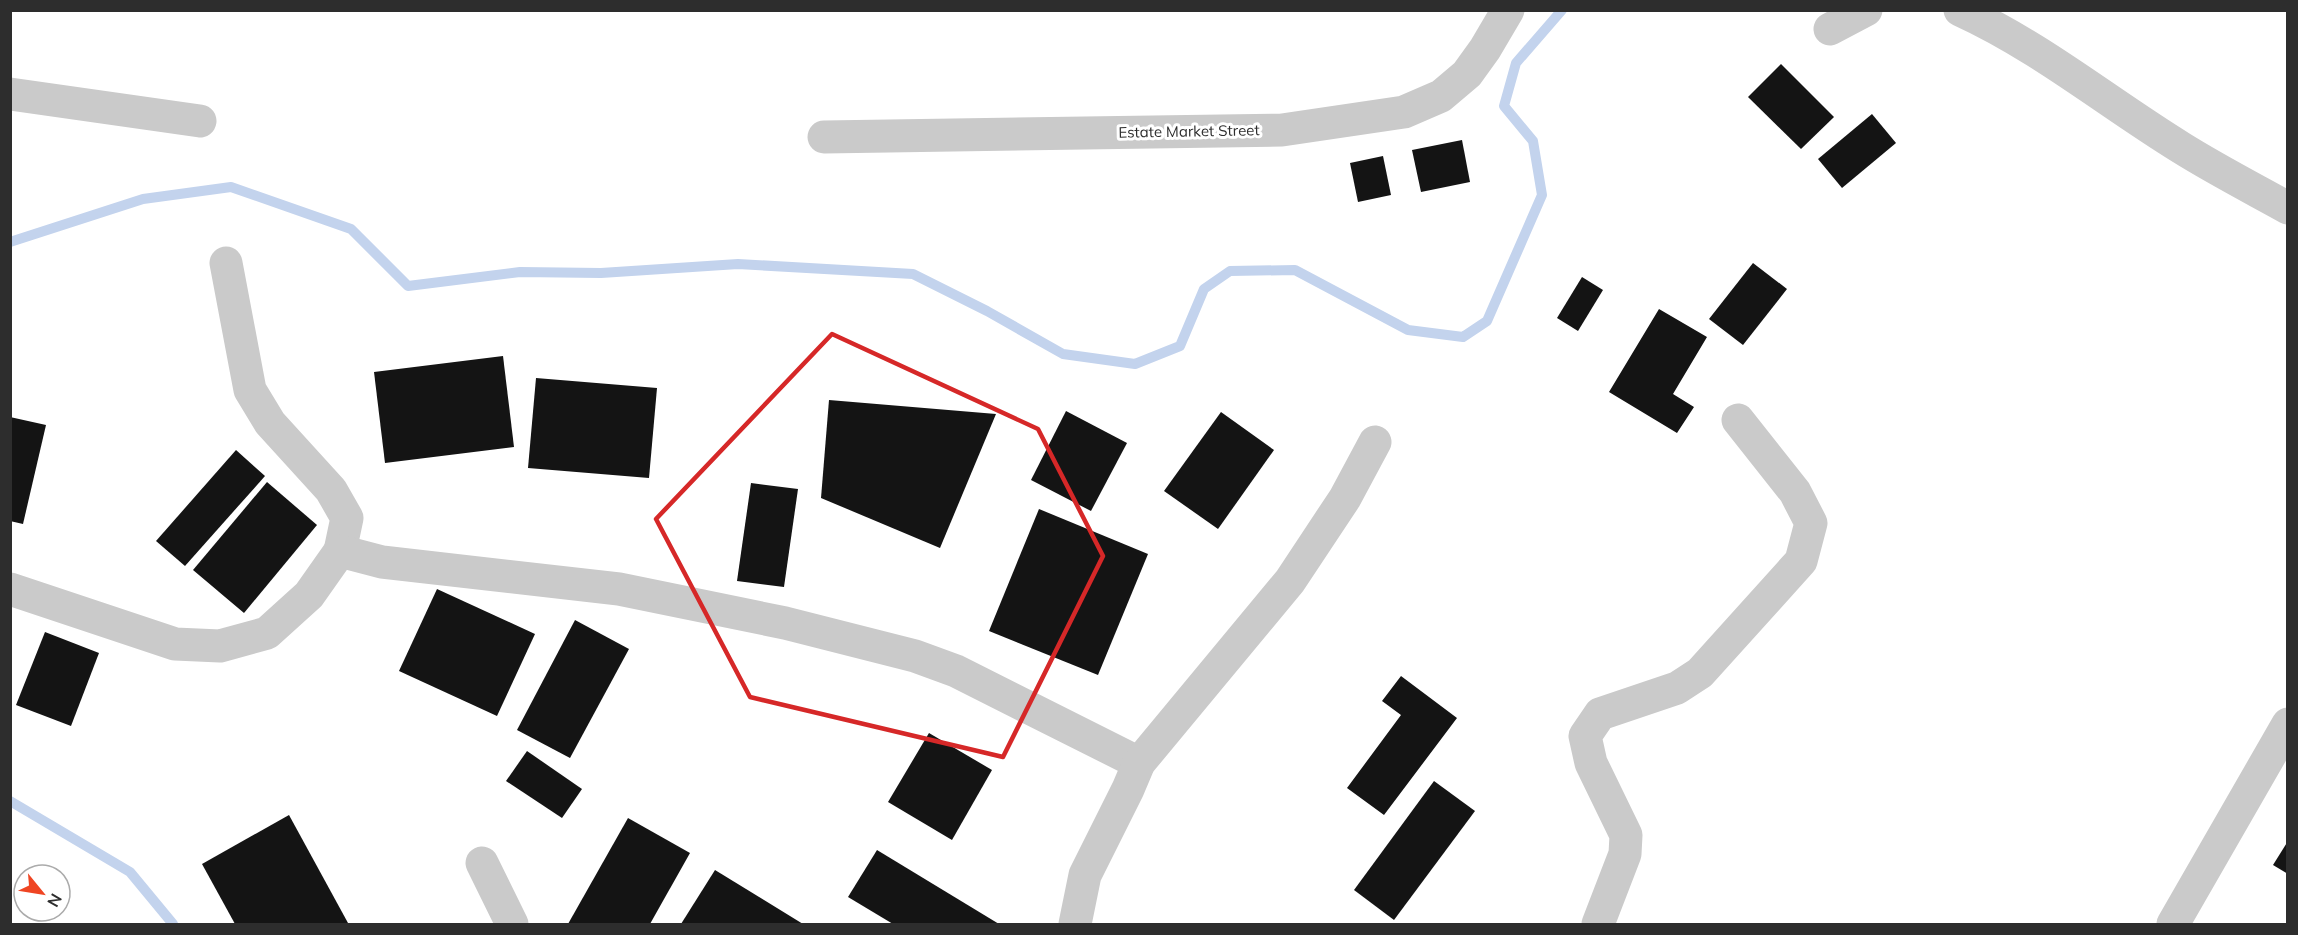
<svg xmlns="http://www.w3.org/2000/svg" width="2298" height="935" font-family="Mulish,sans-serif">
	<rect width="100%" height="100%" fill="#fff"/>
	<g fill="none" stroke-linecap="round" stroke-linejoin="round">
		<g stroke="#c3d3ed" stroke-width="10">
			<polyline points="10,242 143,199 231,187 351,229 408,286 520,272 601,273 738,264 913,274 987,311 1063,354 1135,364 1180,346 1204,289 1230,271 1295,270 1408,330 1463,337 1487,321 1542,195 1533,141 1504,106 1516,63 1562,10"/>
			<polyline points="10,801 130,872 173,924"/>
		</g>
	</g>
	<g fill="#141414">
		<polygon points="1781,64 1834,117 1801,149 1748,97"/>
		<polygon points="1872,114 1896,143 1842,188 1818,159"/>
		<polygon points="1462,140 1470,182 1421,192 1412,150"/>
		<polygon points="1383,156 1391,195 1358,202 1350,163"/>
		<polygon points="1753,263 1787,289 1743,345 1709,319"/>
		<polygon points="1582,277 1603,290 1578,331 1557,318"/>
		<polygon points="1659,309 1707,337 1673,394 1694,407 1677,433 1609,392"/>
		<polygon points="503,356 514,447 385,463 374,372"/>
		<polygon points="536,378 657,388 649,478 528,468"/>
		<polygon points="829,400 996,414 940,548 821,498"/>
		<polygon points="1066,411 1127,443 1091,511 1031,480"/>
		<polygon points="1221,412 1274,450 1218,529 1164,491"/>
		<polygon points="10,417 46,425 23,524 10,521"/>
		<polygon points="236,450 265,476 185,566 156,541"/>
		<polygon points="267,482 317,525 244,613 193,570"/>
		<polygon points="751,483 798,489 784,587 737,581"/>
		<polygon points="1039,509 1148,554 1098,675 989,631"/>
		<polygon points="437,589 535,634 497,716 399,671"/>
		<polygon points="575,620 629,649 570,758 517,730"/>
		<polygon points="45,632 99,653 71,726 16,705"/>
		<polygon points="1401,676 1457,718 1384,815 1347,788 1401,715 1382,701"/>
		<polygon points="929,733 992,770 952,840 888,802"/>
		<polygon points="527,751 582,789 562,818 506,781"/>
		<polygon points="1434,781 1475,811 1394,920 1354,890"/>
		<polygon points="289,815 348,923 344,924 235,924 202,864"/>
		<polygon points="628,818 690,853 650,924 568,924"/>
		<polygon points="2288,841 2288,874 2273,865"/>
		<polygon points="877,850 999,924 893,924 848,897"/>
		<polygon points="715,870 803,924 681,924"/>
	</g>
	<g fill="none" stroke-linecap="round" stroke-linejoin="round">
		<g stroke="#cacaca" stroke-width="33">
			<path d="M1960,10C2039,46 2107,102 2180,147C2215,169 2252,188 2288,208"/>
			<polyline points="1830,29 1866,10"/>
			<polyline points="10,94 200,121"/>
			<polyline points="824,137 1282,130 1404,112 1441,96 1467,74 1485,49 1508,10"/>
			<polyline points="226,263 250,390 270,423 331,490 347,518 340,551"/>
			<polyline points="10,589 175,644 220,646 267,633 309,595 340,551 382,562 619,589 785,623 915,656 956,671 1139,763"/>
			<polyline points="482,863 512,924"/>
			<polyline points="1075,924 1085,875 1128,789 1139,763 1290,581 1345,498 1375,442"/>
			<polyline points="1598,924 1625,854 1626,835 1591,763 1585,736 1600,714 1677,688 1700,673 1801,561 1811,523 1795,492 1738,420"/>
			<polyline points="2173,924 2288,724"/>
		</g>
	</g>
	<path fill="none" stroke="#d62828" stroke-width="4.5" stroke-linejoin="round" d="M832,334L1038,429L1103,556L1003,757L750,697L656,519Z"/>
	<g text-anchor="middle" dominant-baseline="central" stroke-width="6" stroke-linejoin="round" paint-order="stroke">
		<g font-size="15" fill="#2d2d2d" stroke="#fff">
			<text transform="translate(1189 131) rotate(-1)">Estate Market Street</text>
		</g>
	</g>
	<rect width="2298" height="935" fill="none" stroke="#2d2d2d" stroke-width="24"/>
	<g transform="translate(42 893) rotate(120)"><circle r="28" fill="#ffffff" stroke="#ababab" stroke-width="1.5"/>
	<path d="M0-4.5L10 22L0 15L-10 22Z" fill="#ef4523"/>
	<text y="-9" font-size="16" font-weight="bold" text-anchor="middle" fill="#2d2d2d">N</text>
	</g>
</svg>
